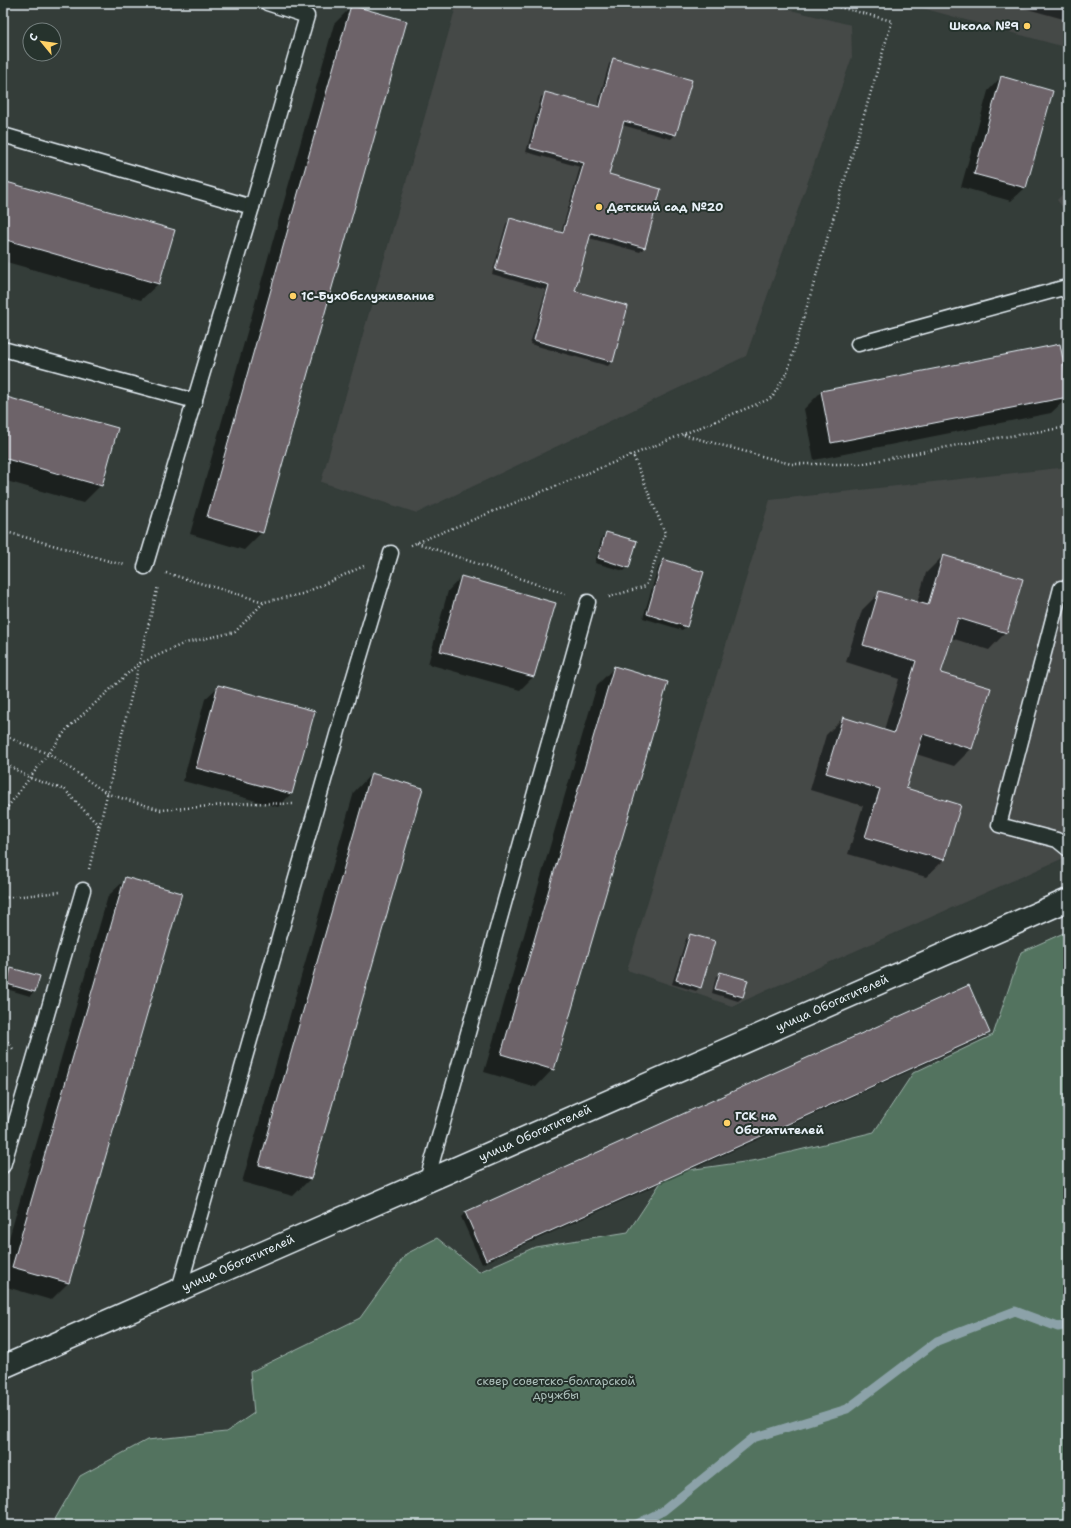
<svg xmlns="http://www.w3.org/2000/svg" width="1071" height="1528" font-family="'Shantell Sans',sans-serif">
	<rect width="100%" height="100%" fill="#343d39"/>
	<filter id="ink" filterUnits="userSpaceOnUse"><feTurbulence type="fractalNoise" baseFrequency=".025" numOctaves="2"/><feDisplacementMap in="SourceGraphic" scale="8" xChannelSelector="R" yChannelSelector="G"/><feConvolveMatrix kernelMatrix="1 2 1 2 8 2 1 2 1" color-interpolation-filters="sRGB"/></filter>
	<g filter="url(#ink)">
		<g fill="#454847">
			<polygon points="457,3 762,3 851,25 852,57 746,356 417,513 321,482"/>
			<polygon points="904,3 1068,3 1068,48"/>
			<polygon points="1068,189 1068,214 1057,200"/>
			<polygon points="1068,467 1068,856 732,1006 627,970 770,500"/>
		</g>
		<polygon fill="#52735e" stroke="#9db2ab" points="1068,931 1068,1525 43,1525 54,1521 80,1476 147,1440 226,1432 254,1413 250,1372 360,1318 406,1254 437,1238 479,1272 535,1247 628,1232 667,1173 758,1160 874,1132 913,1073 993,1035 1021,952"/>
		<g fill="#0007">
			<polygon points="330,3 367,3 361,9 262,532 244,550 190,534 334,24 349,9"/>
			<polygon points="1014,3 1068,3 1068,19 1067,20 1013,5"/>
			<polygon points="614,59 675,135 671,139 622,125 608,175 660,190 644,248 640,252 589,238 574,291 612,361 608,366 530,344 546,290 492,274 506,224 510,219 561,233 580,167 526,152 541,97 546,93 597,107 609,64"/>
			<polygon points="1001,77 1052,92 1025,188 1011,201 961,187 988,91"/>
			<polygon points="3,182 159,283 141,300 3,261"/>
			<polygon points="822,391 1068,391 1068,397 1051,413 814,460 804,409"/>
			<polygon points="3,397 101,485 83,503 3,480"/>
			<polygon points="607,533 628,567 624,571 595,563 602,537"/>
			<polygon points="943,556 1006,632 989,650 951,638 940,674 972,748 954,766 916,754 905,789 960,805 944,860 926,877 848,854 863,806 810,790 826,735 843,718 884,730 899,679 846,662 862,610 880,592 917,603 926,573"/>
			<polygon points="664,561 687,626 682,630 643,618 659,565"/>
			<polygon points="461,577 533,677 520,690 428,664 448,591"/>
			<polygon points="614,668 553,1069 536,1087 484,1072 597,685"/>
			<polygon points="219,686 292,793 278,807 183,781 205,699"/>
			<polygon points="371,774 421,789 310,1179 293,1196 242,1182 354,792"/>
			<polygon points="126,879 68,1283 51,1300 3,1286 3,1259 108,896"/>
			<polygon points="690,935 700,987 696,991 672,984 686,939"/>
			<polygon points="12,969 34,991 30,996 3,988 8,973"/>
			<polygon points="721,973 743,997 738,1001 712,993 716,977"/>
			<polygon points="968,986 989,1033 985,1037 482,1264 461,1217 465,1213"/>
		</g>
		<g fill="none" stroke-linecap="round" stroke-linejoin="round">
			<polyline stroke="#8ca2a9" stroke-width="9" points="635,1525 663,1511 753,1438 847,1409 937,1341 1015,1311 1058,1327 1068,1325"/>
		</g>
		<g fill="#6d6369" stroke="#e8f1f8">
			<polygon points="351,5 407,21 263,533 207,517"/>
			<polygon points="613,58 692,80 676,135 624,121 609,174 661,189 645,248 591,233 575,291 628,306 613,362 534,340 549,285 495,270 510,218 563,233 584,163 530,148 545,92 600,107"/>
			<polygon points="1001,76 1053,91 1026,188 974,174"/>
			<polygon points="3,181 175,230 159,284 3,239"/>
			<polygon points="1060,344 1068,386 1068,397 831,443 821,391"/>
			<polygon points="3,396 118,428 102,486 3,458"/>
			<polygon points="606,532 637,541 629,568 598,558"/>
			<polygon points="943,555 1023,579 1007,633 958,618 941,673 991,688 972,749 923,734 906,788 961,805 944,860 865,837 880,789 826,773 843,717 894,733 916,661 863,645 879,591 928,605"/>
			<polygon points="663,559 704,572 687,627 647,614"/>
			<polygon points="461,576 556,603 534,677 440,651"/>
			<polygon points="614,666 668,682 554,1070 501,1054"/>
			<polygon points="218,685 315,711 292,794 196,768"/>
			<polygon points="371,773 423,788 311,1179 259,1165"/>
			<polygon points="125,877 182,893 69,1283 12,1267"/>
			<polygon points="690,934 715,941 701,988 676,980"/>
			<polygon points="11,968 40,976 35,992 7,984"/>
			<polygon points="720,972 748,980 743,997 715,989"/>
			<polygon points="969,985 990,1033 486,1260 465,1212"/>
		</g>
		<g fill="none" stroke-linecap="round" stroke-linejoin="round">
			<g stroke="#e8f1f8" stroke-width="17">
				<g id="lane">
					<polyline points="3,135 252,207 145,567"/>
					<polyline points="252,207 307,16 267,3"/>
					<polyline points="858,344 1063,288 1068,293"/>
					<polyline points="3,349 195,401"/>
					<polyline points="1061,588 999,825 1057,840 1068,849"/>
					<polyline points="3,1166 83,890"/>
					<polyline points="427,1180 588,602"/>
					<polyline points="179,1289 344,710 391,553"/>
				</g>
			</g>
			<g stroke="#e8f1f8" stroke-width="25">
				<polyline id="street" points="3,1367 1068,900"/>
			</g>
			<g stroke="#e8f1f8" stroke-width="2.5" stroke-dasharray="1 3" stroke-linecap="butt">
				<polyline points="684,435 791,464 860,464 978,441 1068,427"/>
				<polyline points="3,531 116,563 124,564"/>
				<polyline points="417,543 568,595"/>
				<polyline points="411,545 772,398 788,370 892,21 824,3"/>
				<polyline points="166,573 264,602 302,594 364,566"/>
				<polyline points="609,597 646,586 665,533 633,455"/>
				<polyline points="3,734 16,741 49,754 108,794 161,810 250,803 294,804"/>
				<polyline points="3,762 30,778 65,790 99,826"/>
				<polyline points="3,813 67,729 137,665 185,643 235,632 264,602"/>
				<polyline points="89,869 158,586"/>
				<polyline points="3,898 60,892"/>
				<polyline points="3,1035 13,1049"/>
			</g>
			<use href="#lane" stroke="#26332d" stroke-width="14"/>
			<use href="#street" stroke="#26332d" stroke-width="22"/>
		</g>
	</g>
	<g fill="#ffd166" stroke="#26332d" stroke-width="1.5">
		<circle cx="1027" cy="26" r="4"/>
		<circle cx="599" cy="207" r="4"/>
		<circle cx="293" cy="296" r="4"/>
		<circle cx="727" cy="1123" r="4"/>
	</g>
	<g text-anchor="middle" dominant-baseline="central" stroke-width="4" stroke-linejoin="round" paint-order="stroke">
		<g font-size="12" font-weight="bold" fill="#e8f1f8" stroke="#26332d" text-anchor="start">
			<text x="1019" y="26" text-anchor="end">Школа №9</text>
			<text x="607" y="207">Детский сад №20</text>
			<text x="301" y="296">1С-БухОбслуживание</text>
			<text x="735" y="1116">ГСК на<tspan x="735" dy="14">Обогатителей</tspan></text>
		</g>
		<g font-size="12" fill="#e8f1f8" stroke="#26332d">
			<text transform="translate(832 1003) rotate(-24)">улица Обогатителей</text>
			<text transform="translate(535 1133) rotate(-24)">улица Обогатителей</text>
			<text transform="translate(238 1263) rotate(-24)">улица Обогатителей</text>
		</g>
		<g font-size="12" fill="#acbfba" stroke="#26332d">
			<text x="556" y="1381">сквер советско-болгарской<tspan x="556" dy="14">дружбы</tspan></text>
		</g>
	</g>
	<rect width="1071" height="1528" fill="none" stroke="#26332d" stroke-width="16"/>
	<rect x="8" y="8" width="1055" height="1512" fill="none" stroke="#e8f1f8" stroke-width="1.5" filter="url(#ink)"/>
	<g transform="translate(42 42) rotate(299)"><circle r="19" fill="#26332d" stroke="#747f7e"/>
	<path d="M0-3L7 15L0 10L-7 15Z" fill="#ffd166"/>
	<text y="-6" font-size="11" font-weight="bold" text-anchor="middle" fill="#e8f1f8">С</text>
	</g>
</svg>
